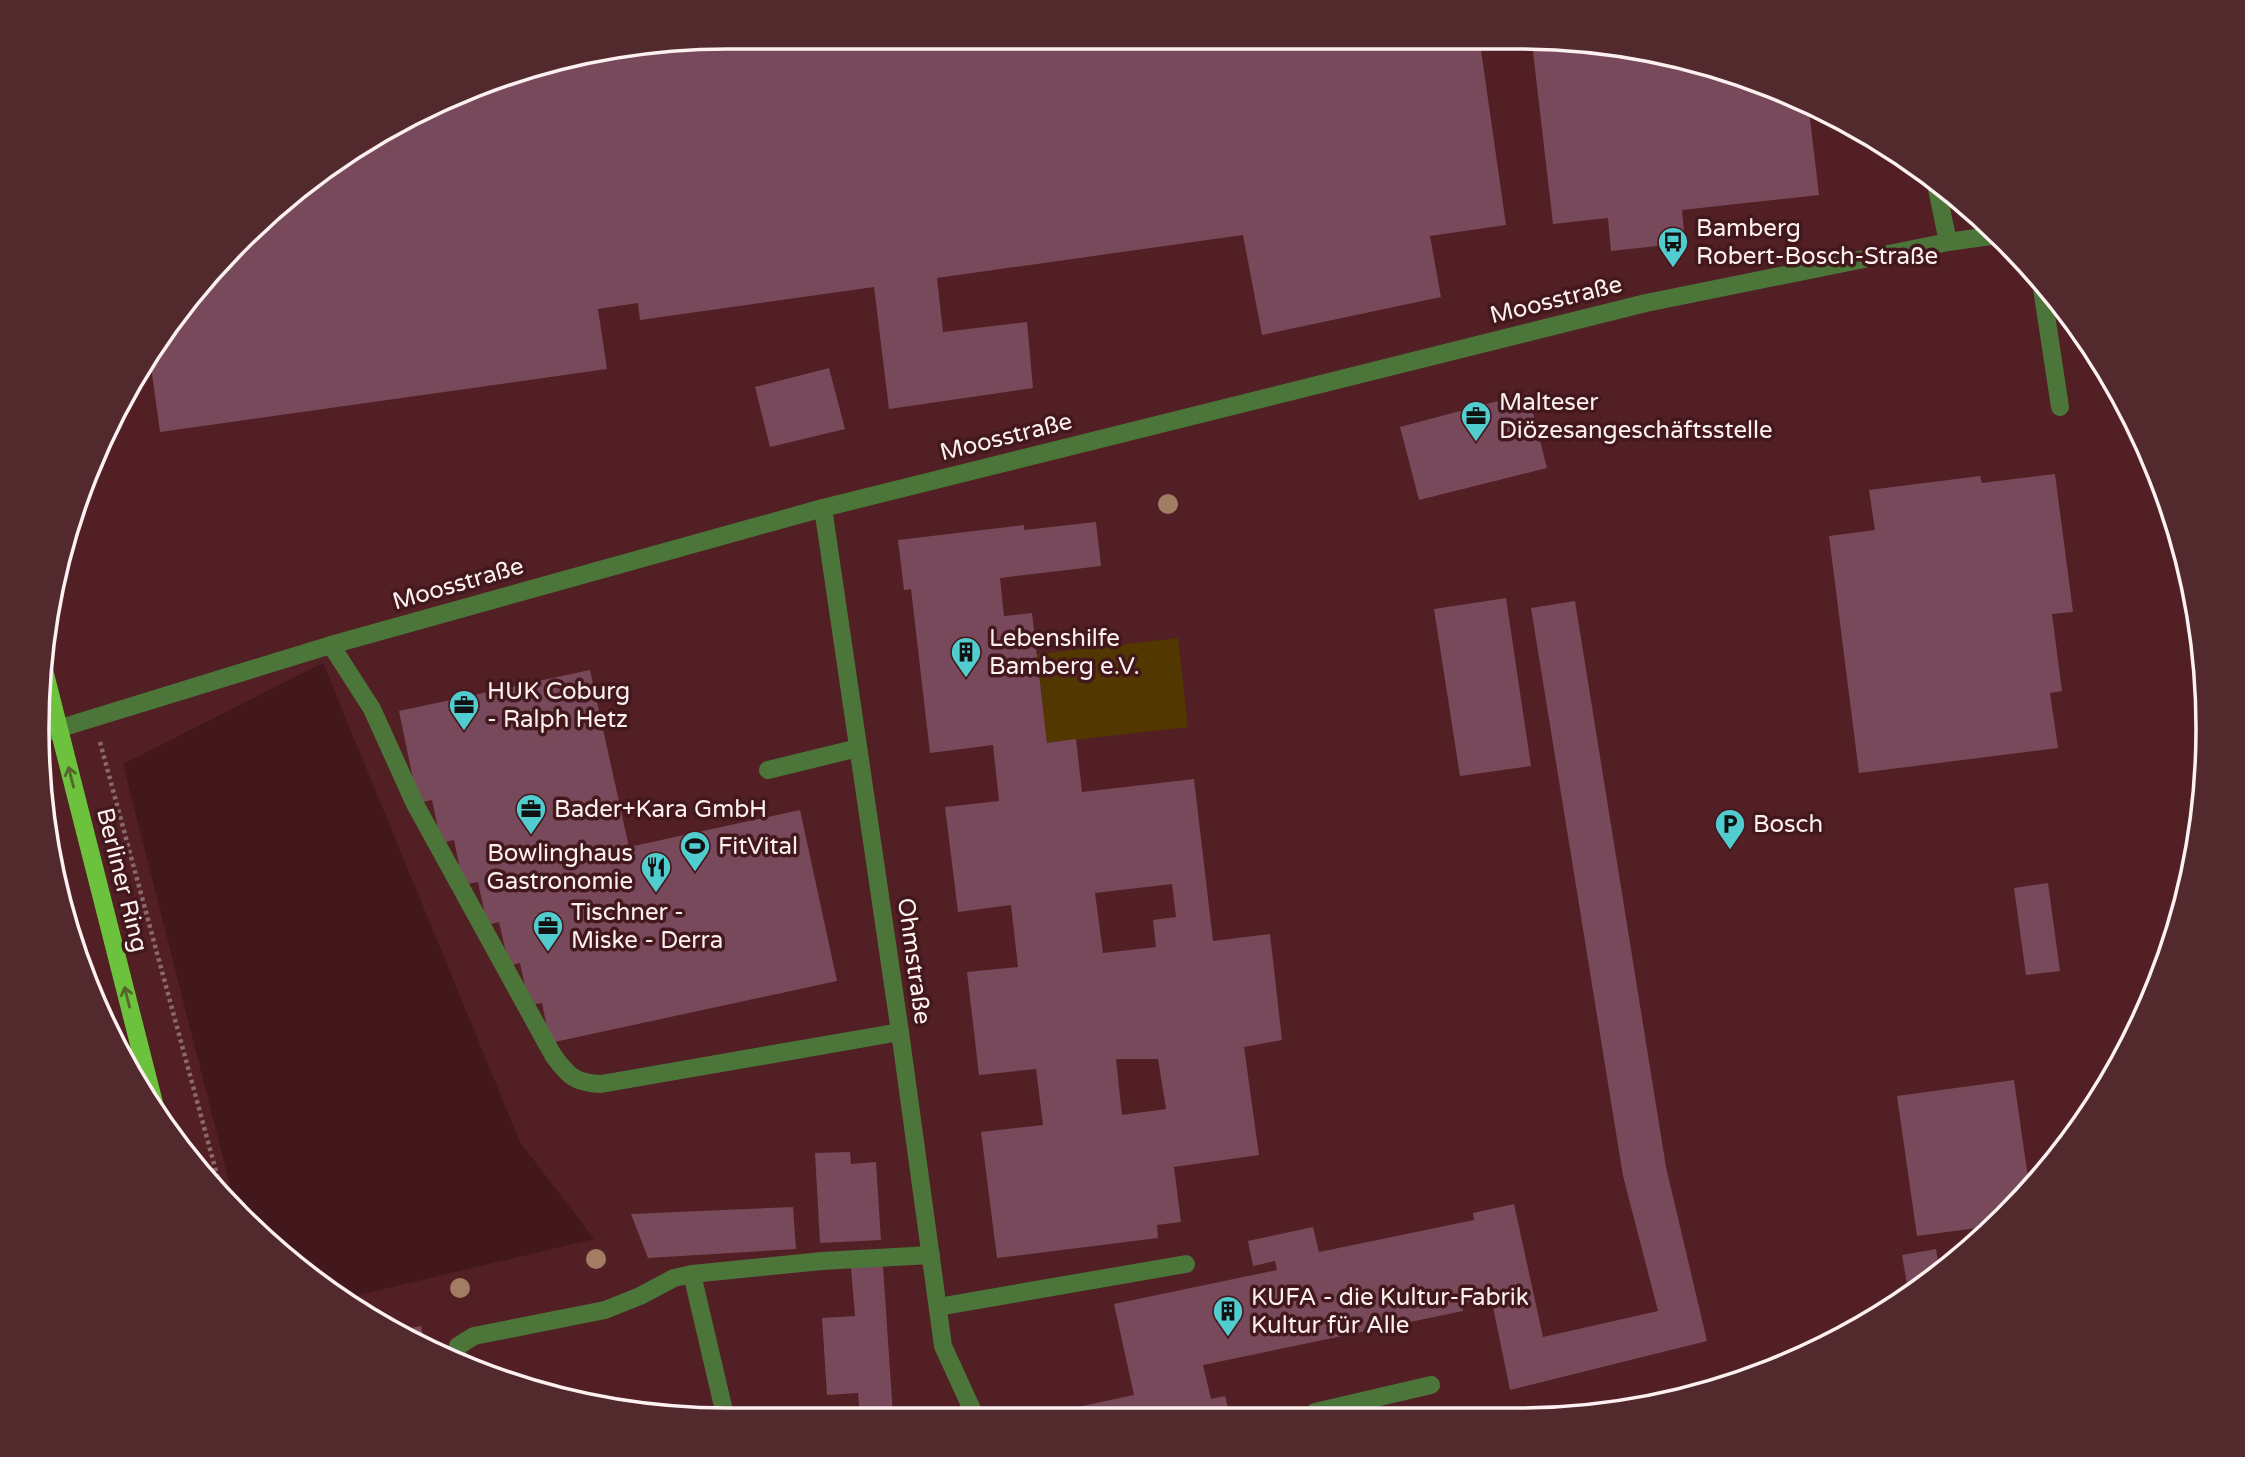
<svg xmlns="http://www.w3.org/2000/svg" width="2245" height="1457" font-family="'Varela Round',sans-serif">
	<rect width="100%" height="100%" fill="#43181c"/>
	<polygon fill="#511f24" points="638,43 1607,43 1738,73 1822,108 1973,209 2066,308 2137,423 2185,550 2207,684 2202,819 2171,951 2115,1075 2036,1185 1937,1278 1822,1349 1695,1397 1561,1419 638,1414 549,1397 423,1349 346,1298 594,1239 520,1142 323,663 123,764 237,1213 208,1184 130,1075 60,907 38,774 38,683 60,550 89,464 180,307 240,239 344,154 507,73"/>
	<polygon fill="#533700" points="1178,638 1188,727 1047,743 1037,654"/>
	<g fill="#78495a" fill-rule="evenodd">
		<polygon points="638,43 1480,43 1506,225 1430,236 1441,297 1262,335 1243,235 937,278 943,332 1027,322 1033,388 889,409 874,287 640,320 638,303 598,309 607,369 160,432 150,359 180,307 240,239 344,154 507,73"/>
		<polygon points="1532,43 1607,43 1738,73 1808,102 1819,195 1682,210 1685,243 1611,251 1608,218 1553,224"/>
		<polygon points="829,368 845,429 770,447 755,387"/>
		<polygon points="1528,393 1547,468 1419,500 1400,427"/>
		<polygon points="2055,474 2073,612 2052,614 2062,691 2050,693 2058,748 1859,773 1829,536 1875,530 1869,490 1980,476 1982,483"/>
		<path d="M1096,522L1101,566L1000,578L1004,616L1032,613L1047,743L1076,739L1082,792L1194,779L1213,941L1270,934L1282,1040L1244,1047L1259,1155L1174,1167L1181,1222L1157,1225L1158,1238L997,1258L981,1132L1043,1125L1036,1069L979,1075L967,972L1018,967L1011,905L958,912L945,807L999,801L993,745L930,753L911,589L904,590L898,540L1024,525V530ZM1172,884L1176,917L1153,920L1156,947L1103,953L1095,893ZM1116,1059H1158L1166,1109L1122,1115Z"/>
		<polygon points="1506,598 1531,766 1460,776 1434,609"/>
		<polygon points="1575,601 1666,1167 1707,1341 1510,1390 1491,1297 1462,1303 1463,1311 1203,1365 1211,1399 1225,1396 1230,1417 1055,1416 1054,1412 1134,1395 1114,1304 1277,1270 1275,1261 1253,1266 1248,1241 1313,1227 1319,1252 1474,1220 1473,1213 1514,1204 1543,1337 1658,1311 1623,1176 1531,608"/>
		<polygon points="590,670 629,847 800,810 837,981 550,1043 542,1003 529,1005 520,963 509,966 499,922 487,925 478,882 463,885 454,840 441,843 432,800 418,803 399,711"/>
		<polygon points="2048,883 2060,971 2026,975 2014,888"/>
		<polygon points="2014,1080 2030,1191 1992,1226 1917,1236 1897,1096"/>
		<polygon points="850,1152 851,1164 876,1162 881,1240 820,1243 815,1153"/>
		<polygon points="793,1207 796,1249 648,1258 631,1214"/>
		<polygon points="1936,1249 1940,1275 1932,1281 1907,1285 1902,1255"/>
		<polygon points="883,1266 893,1416 860,1415 858,1393 827,1395 822,1318 855,1316 851,1268"/>
		<polygon points="421,1326 426,1350 396,1331"/>
	</g>
	<g fill="none" stroke-linecap="round" stroke-linejoin="round">
		<g stroke="#896a6c" stroke-width="4.5" stroke-dasharray="3.5 3.5" stroke-linecap="butt">
			<polyline points="2202,735 2205,735"/>
			<polyline points="100,742 224,1201"/>
		</g>
		<g stroke="#4c753a" stroke-width="18">
			<polyline points="2041,282 2060,407"/>
			<path d="M331,645L372,709L415,804L553,1055C568,1076 575,1083 601,1084L900,1032"/>
			<polyline points="768,770 858,748"/>
			<polyline points="692,1274 725,1415"/>
			<polyline points="938,1307 1186,1264"/>
			<polyline points="456,1361 458,1346 474,1336 605,1310 640,1296 674,1278 692,1274 822,1261 931,1255"/>
			<polyline points="1316,1418 1315,1412 1431,1385"/>
		</g>
		<g stroke="#4c753a" stroke-width="18">
			<polyline points="1936,184 1948,242"/>
			<polyline points="823,508 900,1032 943,1346 975,1416"/>
			<polyline points="38,735 331,645 823,508 1646,303 1948,242 1998,235"/>
		</g>
		<polyline stroke="#6cc23d" stroke-width="18" points="42,662 156,1111"/>
	</g>
	<g fill="#a37d63">
		<circle cx="1168" cy="504" r="10"/>
		<circle cx="596" cy="1259" r="10"/>
		<circle cx="460" cy="1288" r="10"/>
	</g>
	<defs><path id="oneway-shaft" d="M-6 0H5M1.5-3L5.5 0L1.5 3" fill="none" stroke-width="1.6" stroke-linecap="round" stroke-linejoin="round" transform="scale(1.75)"/></defs>
	<g stroke="#55642b">
		<use href="#oneway-shaft" transform="translate(71 777) rotate(-104)"/>
		<use href="#oneway-shaft" transform="translate(127 997) rotate(-104)"/>
	</g>
	<defs>
		<g id="bus-pin" transform="scale(1.575)"><path d="M0 17L-7.5 6A9.5 9.5 0 1 1 7.5 6Z" fill="#52cdcf" stroke="#43181c"/><path d="M-5-6H5V4H4V6H2V4H-2V6H-4V4H-5ZM-3.5-4V0h7V-4ZM-3.5 1.2v1.5H-2V1.2ZM2 1.2v1.5H3.5V1.2Z" fill="#111"/></g>
		<g id="office-pin" transform="scale(1.575)"><path d="M0 17L-7.5 6A9.5 9.5 0 1 1 7.5 6Z" fill="#52cdcf" stroke="#43181c"/><path d="M-6-3h4V-5.5h4V-3h4V5H-6ZM-1-4.5V-3h2v-1.5ZM-6 0V1H6V0Z" fill="#111"/></g>
		<g id="building-pin" transform="scale(1.575)"><path d="M0 17L-7.5 6A9.5 9.5 0 1 1 7.5 6Z" fill="#52cdcf" stroke="#43181c"/><path d="M-4-6H4V6H1V3H-1V6H-4ZM-2.5-4.3h1.7v1.8h-1.7ZM.8-4.3h1.7v1.8H.8ZM-2.5-1h1.7V.8h-1.7ZM.8-1h1.7V.8H.8Z" fill="#111"/></g>
		<g id="parking-pin" transform="scale(1.575)"><path d="M0 17L-7.5 6A9.5 9.5 0 1 1 7.5 6Z" fill="#52cdcf" stroke="#43181c"/><path d="M-3.5-5.5H1a3.5 3.5 0 0 1 0 7H-1V5.5H-3.5ZM-1-3.4V-.6H.8a1.4 1.4 0 0 0 0-2.8Z" fill="#111"/></g>
		<g id="stadium-pin" transform="scale(1.575)"><path d="M0 17L-7.5 6A9.5 9.5 0 1 1 7.5 6Z" fill="#52cdcf" stroke="#43181c"/><path d="M0-5a6.5 5 0 1 0 0 10a6.5 5 0 1 0 0-10ZM-3.5-1.8h7v3.6h-7Z" fill="#111"/></g>
		<g id="restaurant-pin" transform="scale(1.575)"><path d="M0 17L-7.5 6A9.5 9.5 0 1 1 7.5 6Z" fill="#52cdcf" stroke="#43181c"/><path d="M-5-6h1v4h1v-4h1v4h1v-4h1v5L-1.5 .5V6h-2V.5L-5-1ZM5-6V6H3V1.5H1.5Q1.5-4 5-6Z" fill="#111"/></g>
	</defs>
	<g fill-rule="evenodd">
		<use href="#bus-pin" x="1673" y="242"/>
		<use href="#office-pin" x="1476" y="416"/>
		<use href="#building-pin" x="966" y="652"/>
		<use href="#office-pin" x="464" y="705"/>
		<use href="#office-pin" x="531" y="809"/>
		<use href="#parking-pin" x="1730" y="824"/>
		<use href="#stadium-pin" x="695" y="846"/>
		<use href="#restaurant-pin" x="656" y="867"/>
		<use href="#office-pin" x="548" y="926"/>
		<use href="#building-pin" x="1228" y="1311"/>
	</g>
	<g text-anchor="middle" dominant-baseline="central" stroke-width="7" stroke-linejoin="round" paint-order="stroke">
		<g font-size="24" fill="#fcf0f0" stroke="#43181c" text-anchor="start">
			<text x="1696" y="228">Bamberg<tspan x="1696" dy="28">Robert-Bosch-Straße</tspan></text>
			<text x="1499" y="402">Malteser<tspan x="1499" dy="28">Diözesangeschäftsstelle</tspan></text>
			<text x="989" y="638">Lebenshilfe<tspan x="989" dy="28">Bamberg e.V.</tspan></text>
			<text x="487" y="691">HUK Coburg<tspan x="487" dy="28">- Ralph Hetz</tspan></text>
			<text x="554" y="809">Bader+Kara GmbH</text>
			<text x="1753" y="824">Bosch</text>
			<text x="718" y="846">FitVital</text>
			<text x="633" y="853" text-anchor="end">Bowlinghaus<tspan x="633" dy="28">Gastronomie</tspan></text>
			<text x="571" y="912">Tischner -<tspan x="571" dy="28">Miske - Derra</tspan></text>
			<text x="1251" y="1297">KUFA - die Kultur-Fabrik<tspan x="1251" dy="28">Kultur für Alle</tspan></text>
		</g>
		<g font-size="24" fill="#fcf0f0" stroke="#43181c">
			<text transform="translate(1556 300) rotate(-14)">Moosstraße</text>
			<text transform="translate(1006 437) rotate(-14)">Moosstraße</text>
			<text transform="translate(458 584) rotate(-16)">Moosstraße</text>
			<text transform="translate(122 880) rotate(76)">Berliner Ring</text>
			<text transform="translate(914 961) rotate(82)">Ohmstraße</text>
		</g>
	</g>
	<path d="M0 0H2245V1457H0ZM728 49H1517A679 679 0 0 1 2196 728V729A679 679 0 0 1 1517 1408H728A679 679 0 0 1 49 729V728A679 679 0 0 1 728 49Z" fill="#52292d" fill-rule="evenodd"/>
	<path fill="none" stroke="#fcf0f0" stroke-width="3.5" d="M728 49H1517A679 679 0 0 1 2196 728V729A679 679 0 0 1 1517 1408H728A679 679 0 0 1 49 729V728A679 679 0 0 1 728 49Z"/>
</svg>
